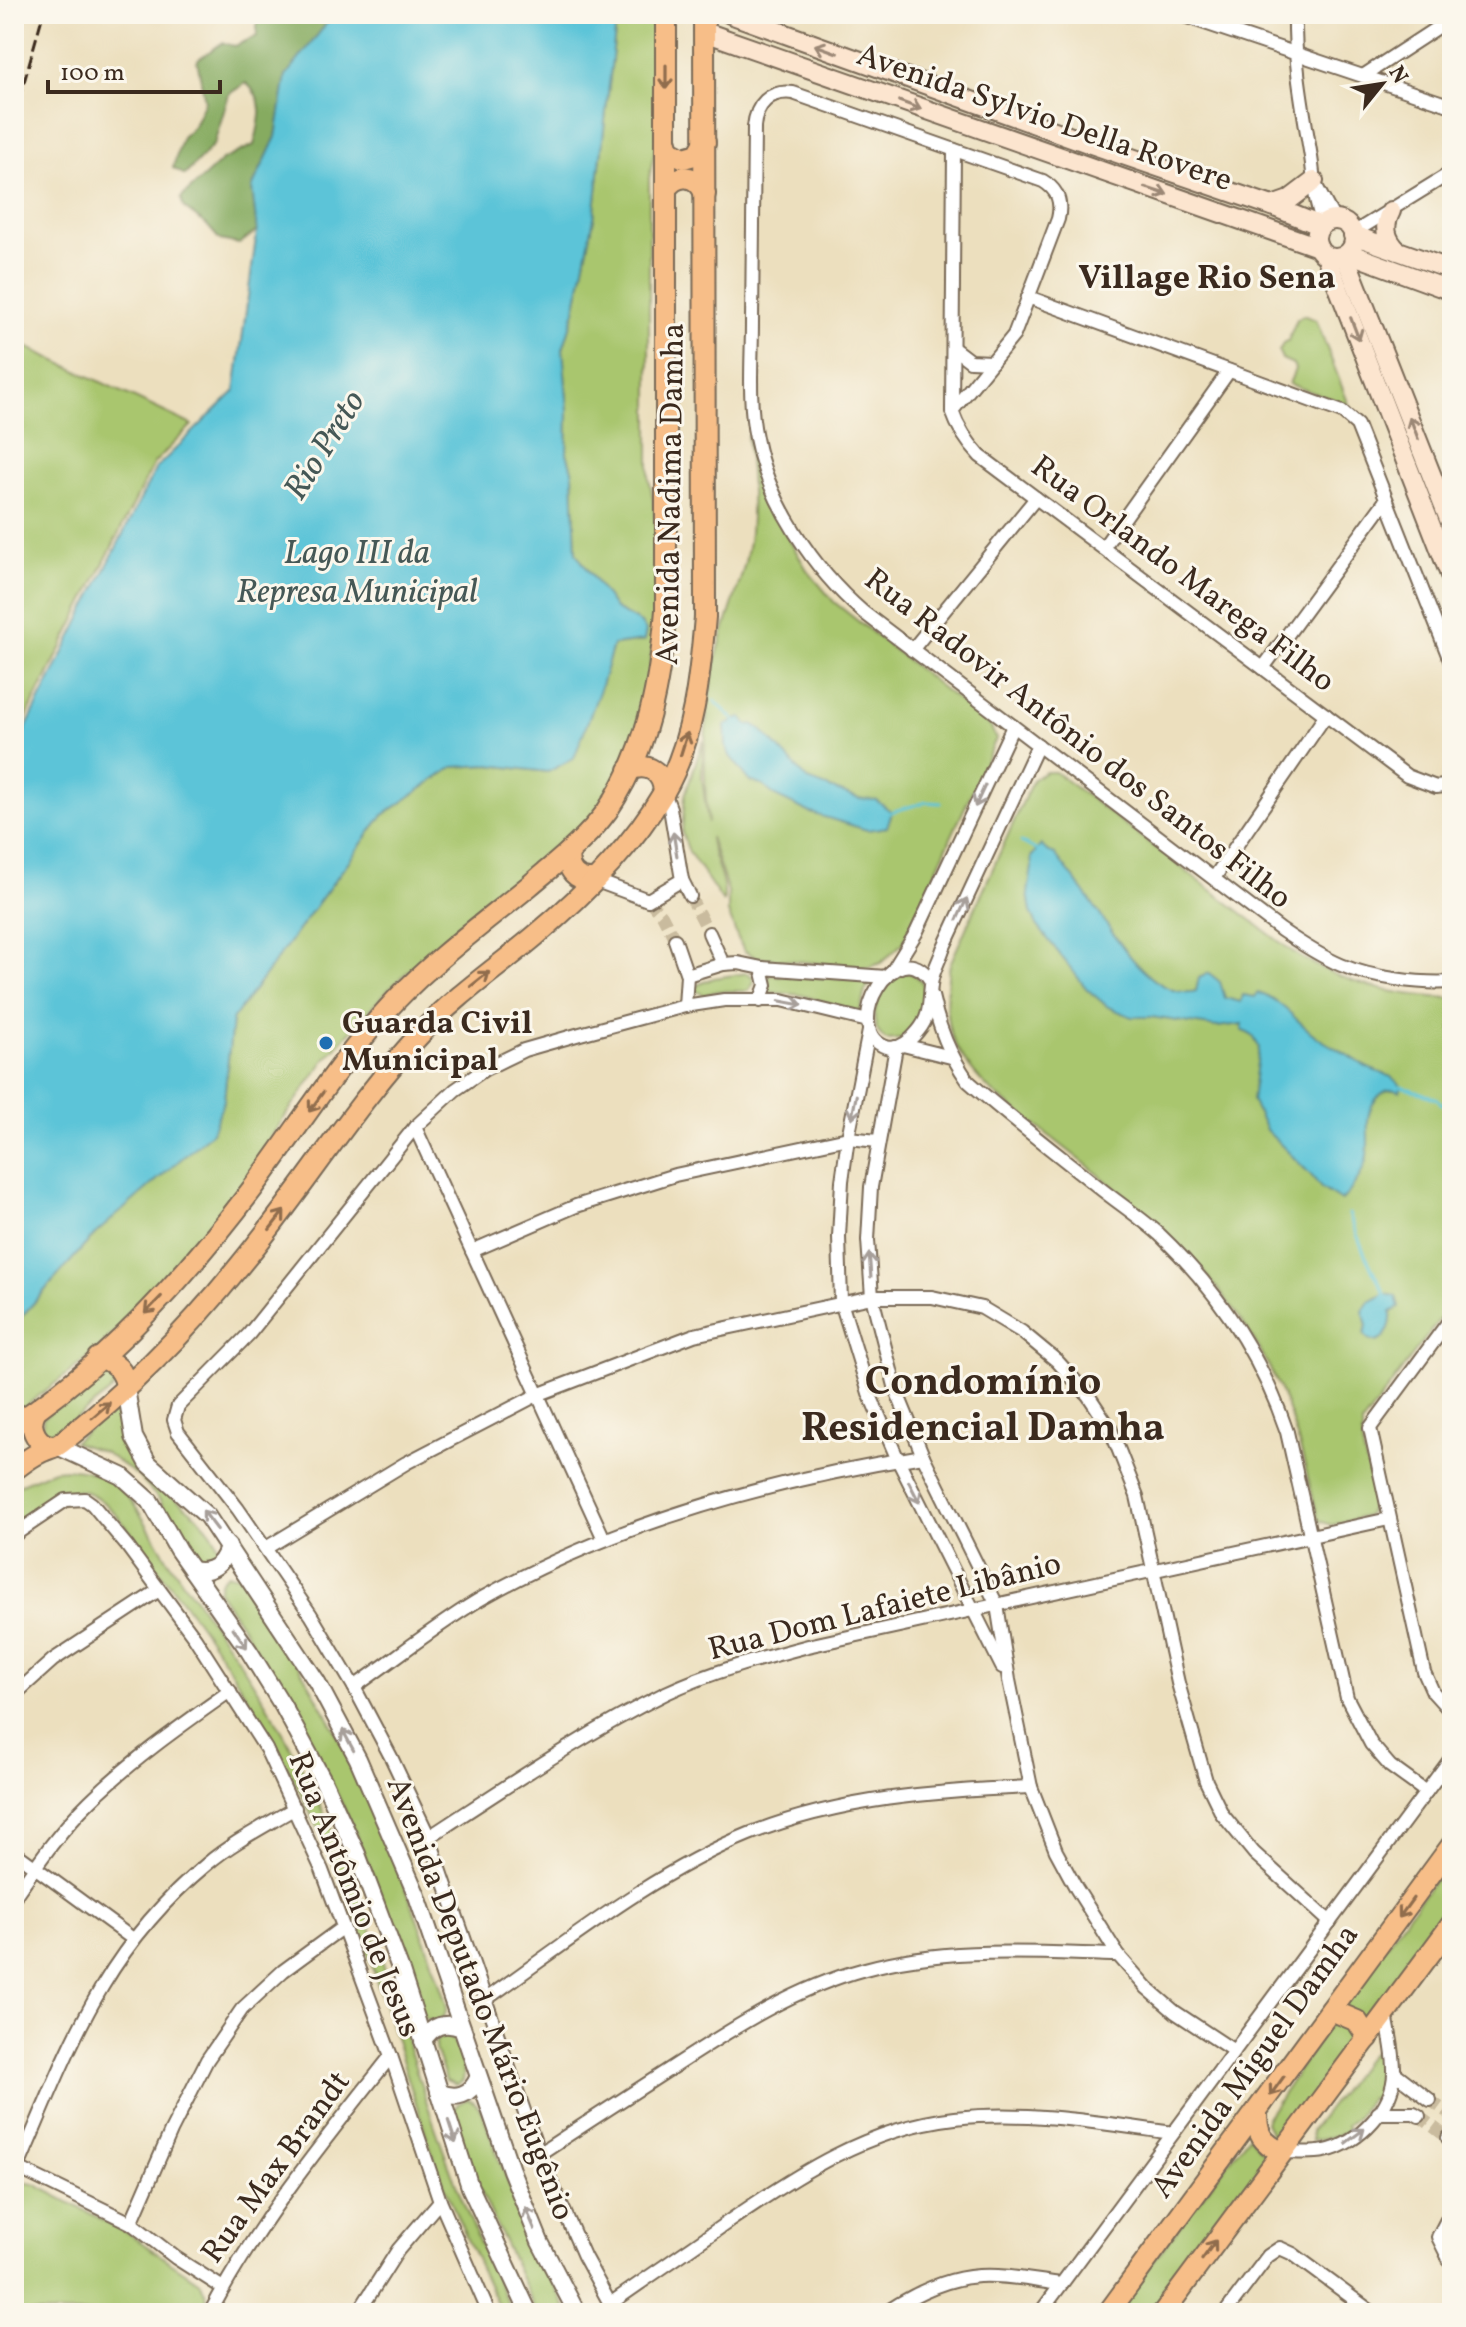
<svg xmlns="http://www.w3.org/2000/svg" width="1466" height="2327" font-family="Vollkorn,serif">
	<rect width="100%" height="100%" fill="#fbf7ec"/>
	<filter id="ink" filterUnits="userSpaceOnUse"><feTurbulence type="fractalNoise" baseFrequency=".0125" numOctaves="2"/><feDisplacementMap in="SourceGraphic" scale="16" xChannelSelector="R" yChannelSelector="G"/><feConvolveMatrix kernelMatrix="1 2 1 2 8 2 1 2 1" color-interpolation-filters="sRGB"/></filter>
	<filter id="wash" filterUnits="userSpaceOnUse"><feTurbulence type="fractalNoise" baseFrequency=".006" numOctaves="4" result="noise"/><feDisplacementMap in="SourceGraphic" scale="32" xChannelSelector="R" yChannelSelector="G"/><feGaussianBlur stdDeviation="1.8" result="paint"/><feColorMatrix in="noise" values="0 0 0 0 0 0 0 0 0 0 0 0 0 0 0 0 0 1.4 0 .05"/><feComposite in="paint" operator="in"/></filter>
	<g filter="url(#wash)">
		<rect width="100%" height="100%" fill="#ecdfbe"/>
		<g fill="#a9c66e" stroke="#727846" stroke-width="2">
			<path d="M617,14H653L657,138L649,178V479C657,512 656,542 656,576C655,651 646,742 601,806C585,828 561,848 542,868L531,871L496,899L487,912L450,942L441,940L385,993L324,1061L261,1151L251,1179L202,1245L93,1354L14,1415V1325L94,1235L130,1201L224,1099L232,1020L382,816L453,767L489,765L548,772L600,689L613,645L644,641L646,631L641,623L615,609L576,553L573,474L567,453L568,411L563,349L575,311L594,218Z"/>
			<polygon points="1303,315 1316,320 1349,405 1289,384 1295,369 1293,364 1282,359 1279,351 1284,342 1288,341 1297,319"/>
			<polygon points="14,341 192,425 154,463 14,742"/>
			<path d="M747,434L767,496L783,529L807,570L834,602L991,727L996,739L903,943L881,963L867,968L755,957L744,951L737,936L728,912V892L710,837C710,854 729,887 723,902L689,852L682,833L685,795L703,741L702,778L708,823C702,766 704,708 718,652C728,612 746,574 750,533C753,500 750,467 747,434Z"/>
			<path d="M1046,772H1055L1297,955C1346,985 1395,996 1452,998V1302L1362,1424V1445L1375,1500L1367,1516L1332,1525L1319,1521C1308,1478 1298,1433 1281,1392C1223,1256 1100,1177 989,1089C949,1049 940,1021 950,964L1033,779Z"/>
			<path d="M908,972C941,986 921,1022 901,1039L886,1040C860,1022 883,978 908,972Z"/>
			<polygon points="747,973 752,976 754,983 748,991 717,991 704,995 695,990 695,986 714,978"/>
			<polygon points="769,975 872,980 865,991 860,1012 801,995 768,992"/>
			<polygon points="102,1370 107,1370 115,1376 116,1387 57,1433 47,1432 43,1428 43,1418"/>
			<path d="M122,1401C128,1423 132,1453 145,1471C164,1498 221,1520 219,1557L200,1565L180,1539L159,1499L138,1476L104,1452L73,1442Z"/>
			<path d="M67,1469C129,1469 143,1525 172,1566C196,1601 222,1635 245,1670C290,1739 328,1815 358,1892C383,1954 399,2019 420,2082C446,2162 475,2239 513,2313H502C474,2257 448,2200 428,2140C403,2066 382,1990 354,1916C308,1792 240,1673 158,1569C141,1547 114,1504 89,1493C62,1482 34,1511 14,1524V1487L54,1470Z"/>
			<path d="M228,1574L235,1575L242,1579C265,1615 290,1650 311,1687C370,1787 411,1895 447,2006C446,2021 433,2026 422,2015C375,1859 312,1726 219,1593C218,1583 220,1579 228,1574Z"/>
			<polygon points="1452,1856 1452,1914 1369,2027 1338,2010"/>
			<path d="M1336,2022H1344L1353,2031V2040L1327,2074L1322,2090L1281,2140L1273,2138L1265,2122L1267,2117C1289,2087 1307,2055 1329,2025Z"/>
			<path d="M442,2036L450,2037C459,2046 466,2068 463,2081L457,2085L446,2080L435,2049L436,2041Z"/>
			<path d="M1378,2052C1395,2064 1385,2084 1377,2100L1370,2098L1356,2118L1346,2125L1348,2130L1335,2137L1312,2140L1311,2131L1366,2059L1372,2053Z"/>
			<path d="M468,2099C483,2104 485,2121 490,2135C512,2196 539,2255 568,2313H537L477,2183L453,2114L456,2105Z"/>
			<polygon points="1249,2135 1260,2150 1273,2155 1156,2313 1114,2313"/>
			<polygon points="14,2181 34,2184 126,2232 201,2283 207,2297 203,2313 14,2313"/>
		</g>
		<path fill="#86ab61" stroke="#606a40" stroke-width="2" d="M257,14H334L286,76L276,137L252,188L257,231L239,244L220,240L207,225L184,208L181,198L222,160L254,145C260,122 267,100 246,83L229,94L214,144L185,175L173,168L182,137L194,126L205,101L197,60L222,43L235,46L257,36Z"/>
		<g fill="#5cc4d8" stroke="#4c777b" stroke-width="2">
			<polygon points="334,14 617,14 594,218 575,311 563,349 568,411 567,453 573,474 576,553 615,609 641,623 646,631 644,641 613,645 600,689 574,758 548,772 489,765 453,767 382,816 232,1020 224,1100 212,1132 94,1235 14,1325 14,752 156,468 235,391 257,231 252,188 276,137 286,76"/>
			<polygon points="742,717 748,725 753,724 761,729 808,780 859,799 876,800 892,812 887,827 867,830 811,813 775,796 764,786 750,781 730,756 726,747 725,725"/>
			<path d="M1041,845L1047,851L1055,854C1068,871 1081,887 1093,904C1114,935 1153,1002 1196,991L1199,978L1209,973L1220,982L1225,998L1241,1002L1243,995L1255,997L1258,993C1284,1001 1298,1024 1320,1039C1334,1048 1350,1055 1363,1065C1375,1073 1392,1073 1402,1086L1400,1091C1390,1088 1385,1090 1378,1097C1359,1118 1374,1138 1365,1164C1360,1179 1352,1190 1341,1201L1321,1188L1311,1175L1266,1130L1252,1100L1259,1047L1253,1036L1242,1030L1243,1024L1217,1027L1151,1017H1132L1108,1007L1087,989L1037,925L1031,912L1028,893L1032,867L1031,857Z"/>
			<path d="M1385,1294L1396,1296L1399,1308L1391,1312C1392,1323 1388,1337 1377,1342L1368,1339L1364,1333L1367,1326L1363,1311L1369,1302Z"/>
		</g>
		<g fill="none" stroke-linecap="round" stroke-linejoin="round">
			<g stroke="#5cc4d8" stroke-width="3">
				<polyline points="715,701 736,722"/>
				<polyline points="891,812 926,802 941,803"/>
				<polyline points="1021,842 1038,851"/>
				<polyline points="1401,1086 1438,1099 1441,1104 1452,1107"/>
				<polyline points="1349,1214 1365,1255 1385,1294 1383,1298"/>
			</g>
		</g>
	</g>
	<g filter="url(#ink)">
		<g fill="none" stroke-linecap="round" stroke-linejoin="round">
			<g stroke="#c9bb9e" stroke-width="12" stroke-dasharray="12 6" stroke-linecap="butt">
				<polyline points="690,896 709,933"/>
				<polyline points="648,900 662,915 675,940"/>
				<polyline points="1430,2100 1452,2116"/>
				<polyline points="1419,2116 1448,2138"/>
			</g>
			<g stroke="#796956" stroke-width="16">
				<g id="minor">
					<polyline points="1178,14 1452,106"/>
					<path d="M1295,14C1294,64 1303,108 1311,157C1315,182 1313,201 1324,224"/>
					<polyline points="1363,76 1452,18"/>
					<path d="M954,150L952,411C958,429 967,442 980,456L1407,776L1436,787L1452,785"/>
					<polyline points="1315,184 1335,221"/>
					<polyline points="1353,233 1452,172"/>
					<polyline points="1028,297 1342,412 1357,425 1452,665"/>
					<polyline points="953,348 970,361 992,362"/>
					<path d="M952,411L1014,335L1058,219C1062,202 1058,190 1043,181L793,93C769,90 756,105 754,127C753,192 753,257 752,322C752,360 748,401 756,438C768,502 814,570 863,612L1281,930C1300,943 1320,956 1341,965C1371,978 1420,984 1452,982"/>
					<polyline points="1103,548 1229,371"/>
					<polyline points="912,650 1036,498"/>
					<polyline points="1263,668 1386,500"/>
					<polyline points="1214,878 1326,715"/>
					<polyline points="594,880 648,900 682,880 670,808 664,792"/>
					<polyline points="682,880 690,896"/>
					<polyline points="709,933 723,964"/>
					<polyline points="675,940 687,975 685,1006"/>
					<polyline points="893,970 916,933 1013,726"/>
					<polyline points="687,975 723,964 738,963 762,968 886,977"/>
					<path d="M931,981C897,927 838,1030 886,1047C899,1051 910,1041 918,1031C933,1013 928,998 932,979C934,969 940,959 943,949L1038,745"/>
					<path d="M932,996C939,1028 949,1054 968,1081C1011,1119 1056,1153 1101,1189C1120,1204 1141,1218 1159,1234C1217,1289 1261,1356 1287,1432L1347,1698L1371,1744L1390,1766L1426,1792"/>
					<polyline points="760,1001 766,985 762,968"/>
					<polyline points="869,1031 848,1138 842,1181 839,1237 841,1302 869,1393 898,1460 1002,1667"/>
					<polyline points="903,1045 951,1057"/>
					<polyline points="896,1047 871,1187 868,1240 872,1297 896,1390 923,1456 997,1605 1009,1680 1031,1787 1056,1851 1076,1888 1118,1955 1147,1988 1175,2012 1234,2051"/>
					<polyline points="415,1127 604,1539"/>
					<polyline points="472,1251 576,1206 675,1175 848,1138 878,1141"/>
					<polyline points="1452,1317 1370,1428 1424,1672 1433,1692 1452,1713"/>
					<polyline points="14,1535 66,1500 85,1499 92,1504 127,1546 195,1638 266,1749 322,1870 391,2056 440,2201 489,2313"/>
					<polyline points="266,1548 406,1463 537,1395 694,1335 872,1297 932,1297 982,1308 1022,1332 1057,1361 1088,1395 1110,1428 1137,1496 1178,1683 1206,1781 1222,1814 1254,1853 1330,1922"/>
					<path d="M354,1687C396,1658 440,1622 484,1597C618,1522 772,1480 923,1456"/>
					<polyline points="14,1695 53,1660 159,1590"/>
					<path d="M429,1837C506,1787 583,1734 666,1693C713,1671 763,1658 812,1645L1389,1519"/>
					<polyline points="14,1852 133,1939"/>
					<path d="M14,1897C37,1864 61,1829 90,1801C133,1759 182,1725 230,1691"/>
					<path d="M485,2000C569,1941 653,1873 749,1834C839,1798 936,1791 1031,1787"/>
					<polyline points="1395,2073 1430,2100"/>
					<polyline points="1378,2113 1414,2113 1419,2116"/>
					<polyline points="1448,2138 1452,2141"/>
					<path d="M1281,2152C1295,2152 1311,2154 1325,2151C1359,2144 1395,2106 1394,2070C1394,2051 1389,2032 1386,2014"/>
					<path d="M539,2154C584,2124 630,2095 676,2065C736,2026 795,1988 865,1969C947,1946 1034,1953 1118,1955"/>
					<polyline points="14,2166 131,2223 176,2258 223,2288"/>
					<path d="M18,2167C70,2047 102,1951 207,1864C233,1842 265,1826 295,1808"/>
					<polyline points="1452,2210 1438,2237 1452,2265"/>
					<polyline points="131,2223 171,2131 207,2060 242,2009 283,1971 343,1927"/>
					<path d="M610,2304C648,2277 687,2251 725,2224C796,2175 867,2128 955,2118C1029,2110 1101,2123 1173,2133"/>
					<path d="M210,2313C259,2220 326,2138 391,2056"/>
					<polyline points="358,2313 398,2250 440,2201"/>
					<polyline points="615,2313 584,2256 539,2154 429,1837 391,1757 354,1687 311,1615 238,1509 178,1432 174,1420 178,1406 249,1334 415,1127 455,1090 485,1069 524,1050 580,1034 685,1006 724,1000 782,1000 868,1021"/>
					<path d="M885,2313C912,2295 947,2278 979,2276C1005,2274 1035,2281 1061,2284"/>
					<polyline points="1040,2313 1452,1757"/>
					<polyline points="1225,2313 1268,2256 1280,2248 1293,2254 1373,2313"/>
				</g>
			</g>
			<g stroke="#796956" stroke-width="20">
				<g id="tertiary">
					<polyline points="126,1388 134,1437 148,1463 207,1516 317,1682 358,1759 417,1896 511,2170 540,2242 577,2313"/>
					<polyline points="57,1446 122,1476 150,1501 178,1550 249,1651 283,1706 323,1780 357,1854 400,1968 470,2187 529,2313"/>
					<path d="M192,1570C211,1574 224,1564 228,1546"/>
					<path d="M423,2041C432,2025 445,2021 462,2028"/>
					<path d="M439,2092C456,2100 471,2095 478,2078"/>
				</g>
			</g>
			<g stroke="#796956" stroke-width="22">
				<g id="secondary">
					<polyline points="730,14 1088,143 1272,206 1321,226"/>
					<polyline points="705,32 1318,247"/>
					<polyline points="1272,206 1289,200 1314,181"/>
					<path d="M1391,211C1383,226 1385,239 1398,251"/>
					<circle cx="1335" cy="239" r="19"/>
					<polyline points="1353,235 1452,270"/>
					<polyline points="1348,253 1452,291"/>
					<polyline points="1326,256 1452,580"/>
					<polyline points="1345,256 1452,527"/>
				</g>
			</g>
			<g stroke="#796956" stroke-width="24">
				<g id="primary">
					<polyline points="666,139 669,150 684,158 698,154 705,142"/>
					<path d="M666,189C678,172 697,174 705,194"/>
					<path d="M629,770C648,762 663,772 664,792"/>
					<path d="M569,852C566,870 576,881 594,880"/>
					<path d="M98,1358C115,1361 125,1371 126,1388"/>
					<path d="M35,1412C27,1428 38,1448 57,1446"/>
					<path d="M14,1425C105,1366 188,1274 253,1188C300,1125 342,1057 396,1000C436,958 484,923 529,886C556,863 586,840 607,811C648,751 660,681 666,610V14"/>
					<path d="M14,1470C22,1464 30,1457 39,1453C46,1449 54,1448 61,1443C128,1391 188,1330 241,1264C304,1188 356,1102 424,1030C458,994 497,968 535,936C584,895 631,848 664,792C694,741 700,675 705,617L704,14"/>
					<polyline points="1331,2010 1357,2021 1368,2038"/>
					<path d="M1257,2113C1257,2135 1262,2142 1281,2152"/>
					<polyline points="1108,2313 1452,1845"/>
					<polyline points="1163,2313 1452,1924"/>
				</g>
			</g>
			<use href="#minor" stroke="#fff" stroke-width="12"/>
			<use href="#tertiary" stroke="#fff" stroke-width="16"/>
			<use href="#secondary" stroke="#fce5cf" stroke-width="18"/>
			<use href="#primary" stroke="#f7be88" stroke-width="20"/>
			<polyline stroke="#3b2a1e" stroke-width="3" stroke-dasharray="12 6" stroke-linecap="butt" points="14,118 43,14"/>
		</g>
		<defs><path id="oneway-shaft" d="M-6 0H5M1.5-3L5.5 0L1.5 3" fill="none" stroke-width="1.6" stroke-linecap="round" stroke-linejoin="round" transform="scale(2)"/></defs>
		<g stroke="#9c8876">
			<use href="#oneway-shaft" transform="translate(826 49) rotate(-160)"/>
			<use href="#oneway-shaft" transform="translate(910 105) rotate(20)"/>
			<use href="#oneway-shaft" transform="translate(1156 191) rotate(18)"/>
			<use href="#oneway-shaft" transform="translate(1355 329) rotate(69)"/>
			<use href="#oneway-shaft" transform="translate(1414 428) rotate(-111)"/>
		</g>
		<g stroke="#906d4e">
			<use href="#oneway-shaft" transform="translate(666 77) rotate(90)"/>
			<use href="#oneway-shaft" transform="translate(684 744) rotate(-73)"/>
			<use href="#oneway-shaft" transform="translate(480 979) rotate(-38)"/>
			<use href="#oneway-shaft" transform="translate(316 1102) rotate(126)"/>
			<use href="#oneway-shaft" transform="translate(277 1220) rotate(-52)"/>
			<use href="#oneway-shaft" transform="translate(153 1305) rotate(134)"/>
			<use href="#oneway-shaft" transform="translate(101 1410) rotate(-41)"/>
			<use href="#oneway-shaft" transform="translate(1406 1908) rotate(126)"/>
			<use href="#oneway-shaft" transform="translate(1277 2086) rotate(126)"/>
			<use href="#oneway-shaft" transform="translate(1209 2250) rotate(-54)"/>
		</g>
		<g stroke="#a79f9a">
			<use href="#oneway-shaft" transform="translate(980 796) rotate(115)"/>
			<use href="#oneway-shaft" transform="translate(675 844) rotate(-99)"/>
			<use href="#oneway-shaft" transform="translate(962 909) rotate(-65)"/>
			<use href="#oneway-shaft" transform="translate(791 1003) rotate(11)"/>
			<use href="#oneway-shaft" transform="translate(854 1107) rotate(101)"/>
			<use href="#oneway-shaft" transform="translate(870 1265) rotate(-94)"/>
			<use href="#oneway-shaft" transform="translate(914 1492) rotate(63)"/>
			<use href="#oneway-shaft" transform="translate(210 1520) rotate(-127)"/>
			<use href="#oneway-shaft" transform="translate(240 1638) rotate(55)"/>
			<use href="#oneway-shaft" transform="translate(348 1740) rotate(-118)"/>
			<use href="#oneway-shaft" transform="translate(452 2132) rotate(72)"/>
			<use href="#oneway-shaft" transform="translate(1355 2136) rotate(-37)"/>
			<use href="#oneway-shaft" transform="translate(530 2218) rotate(-113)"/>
		</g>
	</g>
	<circle fill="#1f6fb2" stroke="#fbf7ec" stroke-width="3" cx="326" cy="1043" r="8"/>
	<g text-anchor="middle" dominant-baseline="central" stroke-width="6" stroke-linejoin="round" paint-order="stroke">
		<g font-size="32" fill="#3b2a1e" stroke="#fbf7ec">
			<text transform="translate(1044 119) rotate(19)">Avenida Sylvio Della Rovere</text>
			<text transform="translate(672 494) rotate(-89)">Avenida Nadima Damha</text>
			<text transform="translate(1182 575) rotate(37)">Rua Orlando Marega Filho</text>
			<text transform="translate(1077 740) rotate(38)">Rua Radovir Antônio dos Santos Filho</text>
			<text transform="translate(885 1608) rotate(-14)">Rua Dom Lafaiete Libânio</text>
			<text transform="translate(353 1895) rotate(68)">Rua Antômio de Jesus</text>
			<text transform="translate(479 1999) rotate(69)">Avenida Deputado Mário Eugênio</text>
			<text transform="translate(1256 2062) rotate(-54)">Avenida Miguel Damha</text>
			<text transform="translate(277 2168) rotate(-54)">Rua Max Brandt</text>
		</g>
		<g font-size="32" font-weight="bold" fill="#3b2a1e" stroke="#fbf7ec" text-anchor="start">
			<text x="342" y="1025">Guarda Civil<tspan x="342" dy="37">Municipal</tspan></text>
		</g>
		<g font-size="34" font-weight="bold" fill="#3b2a1e" stroke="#fbf7ec">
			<text x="1207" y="279">Village Rio Sena</text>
		</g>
		<g font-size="34" font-style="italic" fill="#455856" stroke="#fbf7ec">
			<text transform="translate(326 446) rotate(-58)">Rio Preto</text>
			<text x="357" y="554">Lago III da<tspan x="357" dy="39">Represa Municipal</tspan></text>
		</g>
		<g font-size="40" font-weight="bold" fill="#3b2a1e" stroke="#fbf7ec">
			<text x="983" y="1384">Condomínio<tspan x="983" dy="46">Residencial Damha</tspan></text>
		</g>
	</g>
	<rect width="1466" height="2327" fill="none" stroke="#fbf7ec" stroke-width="48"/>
	<g transform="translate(1382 84) rotate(60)" stroke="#fbf7ec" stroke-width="6" paint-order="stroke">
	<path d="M0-6L14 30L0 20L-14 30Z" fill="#3b2a1e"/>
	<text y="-12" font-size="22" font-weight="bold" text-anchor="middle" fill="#3b2a1e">N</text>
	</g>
	<path d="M48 80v12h172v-12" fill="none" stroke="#3b2a1e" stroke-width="4"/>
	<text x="60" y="80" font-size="24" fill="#3b2a1e" stroke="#fbf7ec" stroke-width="6" paint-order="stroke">100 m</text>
</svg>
